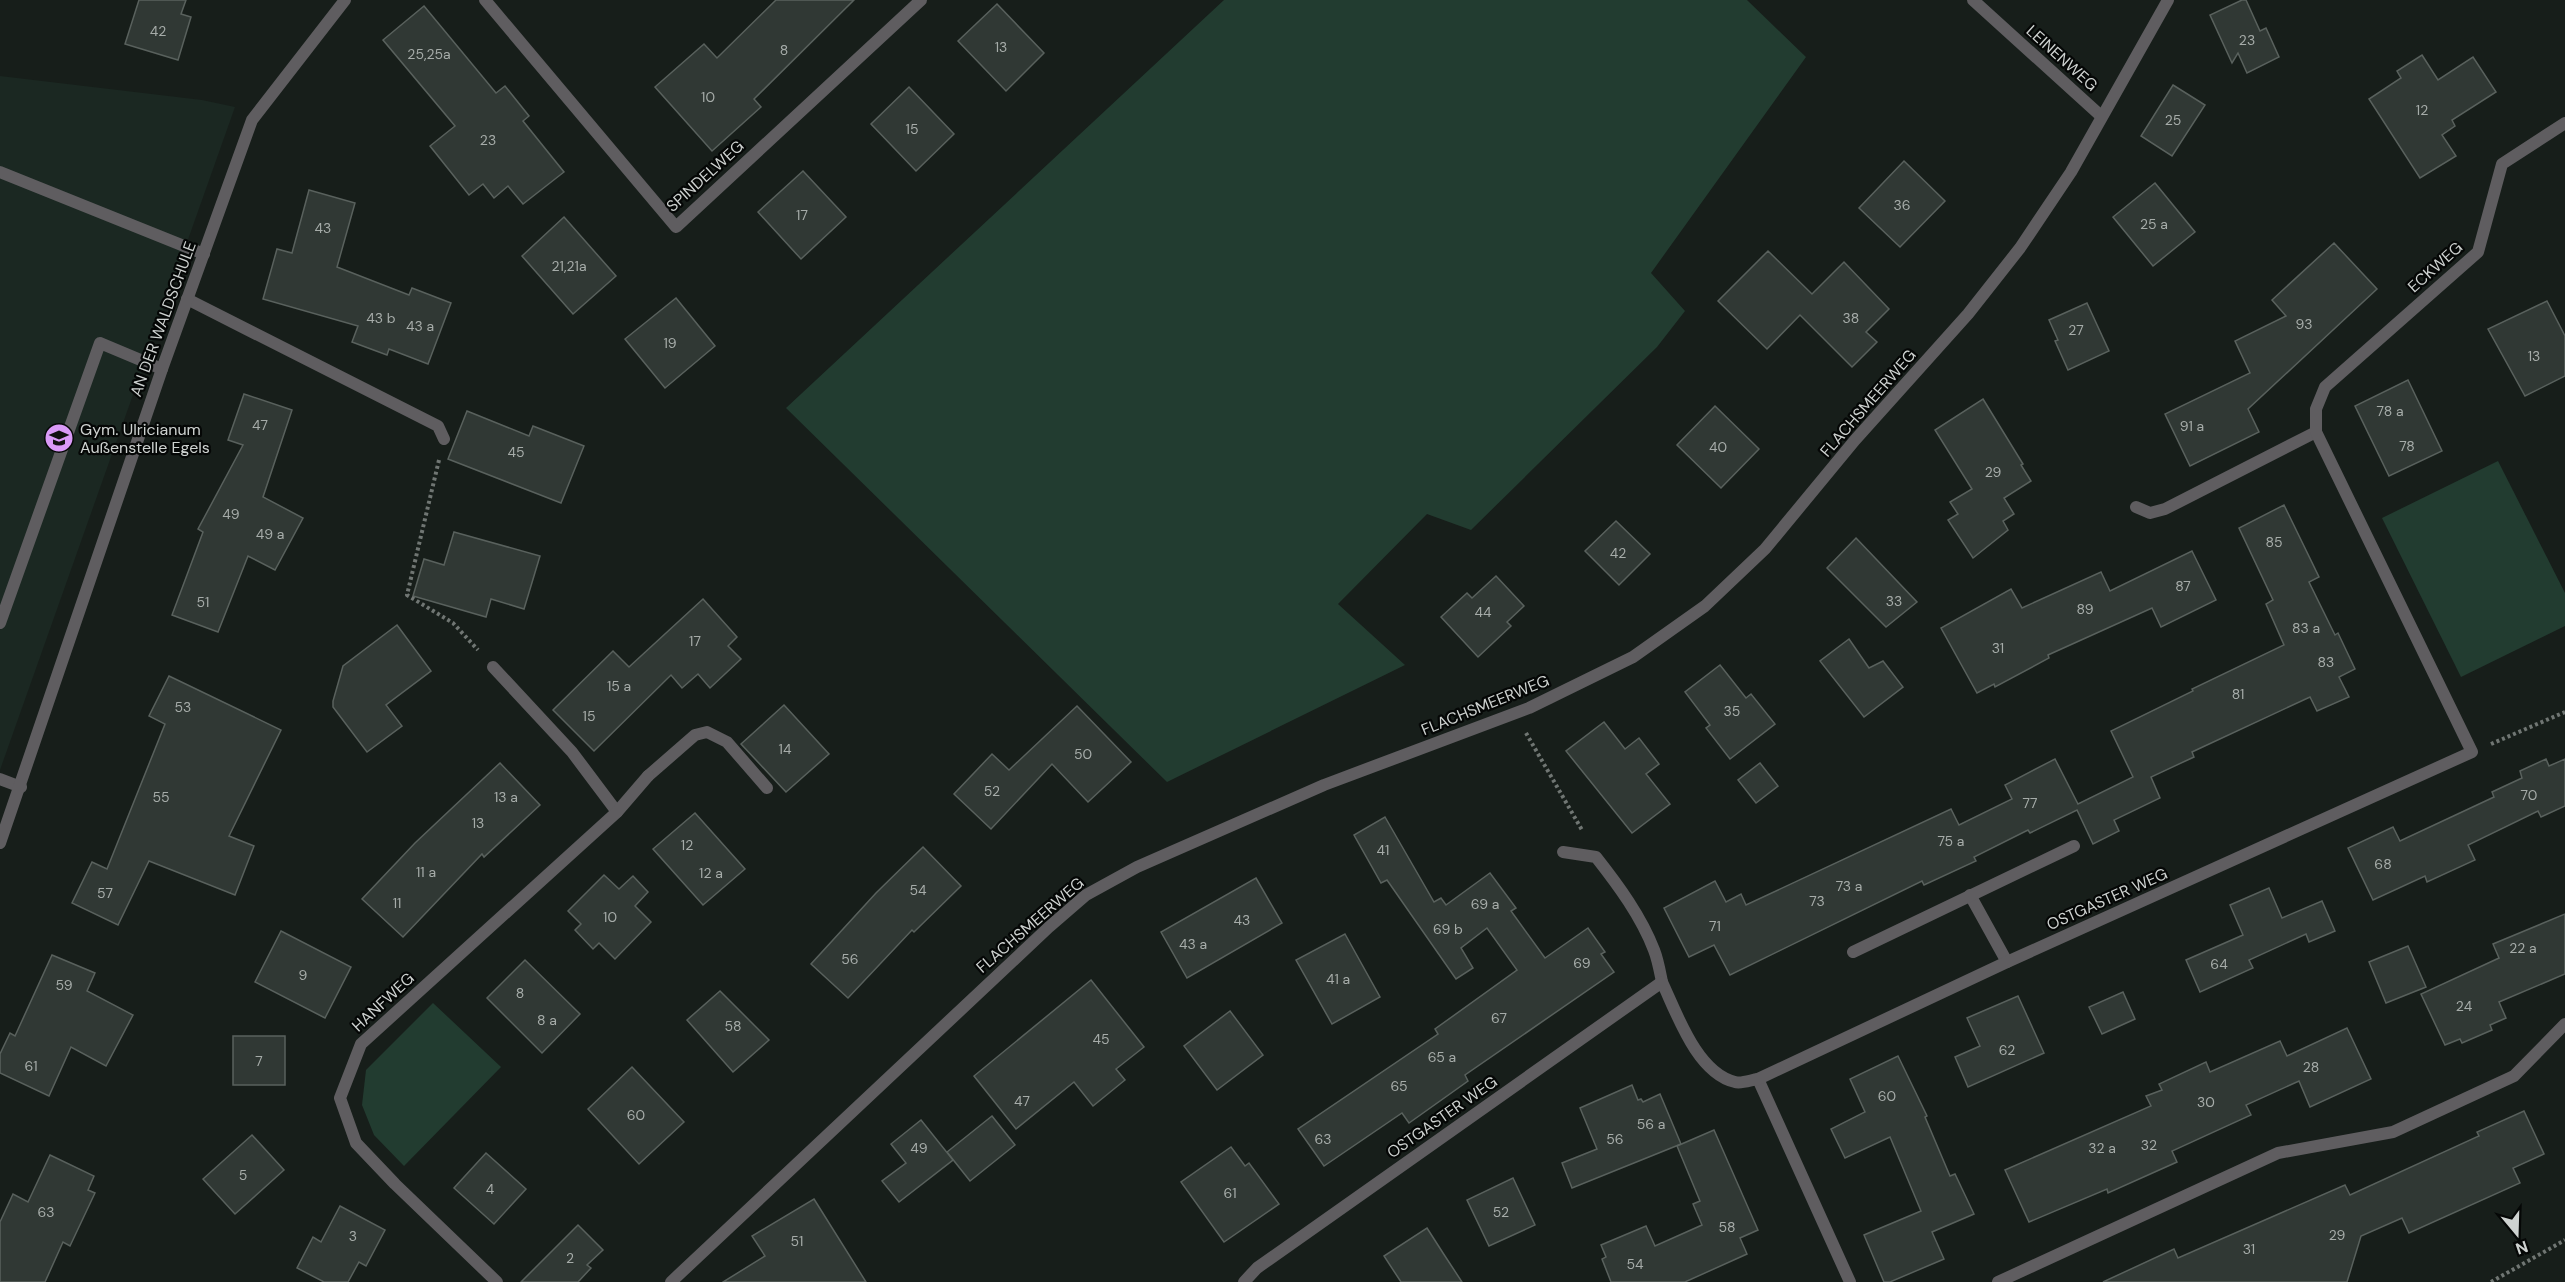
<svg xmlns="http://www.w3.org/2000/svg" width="2565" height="1282" font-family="'DM Sans',sans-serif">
	<rect width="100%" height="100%" fill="#171e1a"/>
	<polygon fill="#1b2822" points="0,76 202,100 235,107 0,770"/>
	<g fill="#223c30">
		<polygon points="1224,0 1747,0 1806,57 1651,273 1685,311 1657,347 1471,530 1427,514 1338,604 1405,665 1167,782 786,408"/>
		<polygon points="2498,461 2565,593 2565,626 2461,677 2382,518"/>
		<polygon points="433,1003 501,1067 404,1166 374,1135 362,1105 366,1070"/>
	</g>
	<g fill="#303834" stroke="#59615d" stroke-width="1.5">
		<polygon points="139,0 186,0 181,14 191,17 178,60 125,44"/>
		<polygon points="776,0 854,0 754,99 761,107 712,151 655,87 704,44 717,58"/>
		<polygon points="2242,0 2246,0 2260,31 2266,28 2279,57 2247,73 2238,53 2232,63 2210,15"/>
		<polygon points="997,4 1044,53 1006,91 958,41"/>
		<polygon points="424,6 496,93 505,86 529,116 523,121 564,172 523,204 508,186 494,198 483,184 469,195 430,146 455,126 383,40"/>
		<polygon points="2422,55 2438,80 2473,57 2496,92 2452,120 2455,126 2442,135 2456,156 2420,178 2369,99 2401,78 2397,71"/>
		<polygon points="2173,85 2205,105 2172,156 2141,136"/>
		<polygon points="909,87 954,134 916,171 871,124"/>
		<polygon points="1904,161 1945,201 1900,247 1859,208"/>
		<polygon points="803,171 846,217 801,259 758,212"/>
		<polygon points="2155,183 2195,232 2153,266 2113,217"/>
		<polygon points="309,190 355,203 337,267 409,295 412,288 451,303 428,364 389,349 387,355 352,342 358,326 263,299 277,249 292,253"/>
		<polygon points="564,217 616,276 573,314 522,256"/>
		<polygon points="2334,243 2377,289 2248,409 2259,432 2190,466 2165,414 2250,373 2235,341 2286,316 2272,300"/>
		<polygon points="1768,251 1812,294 1844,262 1889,309 1866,332 1877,342 1852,367 1800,315 1767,349 1718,301"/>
		<polygon points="676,298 715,346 665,388 625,339"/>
		<polygon points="2547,301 2565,336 2565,376 2525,396 2488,329"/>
		<polygon points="2087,303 2109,351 2068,370 2055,341 2058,340 2049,320"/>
		<polygon points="2408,380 2442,451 2389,476 2355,406"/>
		<polygon points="244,394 292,410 263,497 303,518 275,570 248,556 218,632 172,615 203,532 198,529 243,445 228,440"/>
		<polygon points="1983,399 2023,464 2021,465 2031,481 2004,498 2014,514 2003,521 2008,530 1973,558 1948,520 1958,514 1950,502 1972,489 1935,430"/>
		<polygon points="1715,406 1759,449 1721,488 1677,445"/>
		<polygon points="467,411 529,436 533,426 584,446 561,503 448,459"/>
		<polygon points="2284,505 2319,577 2309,582 2335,635 2338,633 2355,669 2339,677 2349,697 2317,711 2310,697 2192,752 2194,757 2151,777 2160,798 2114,820 2119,831 2093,844 2077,810 2030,833 2028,830 1974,857 1976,861 1924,885 1922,881 1730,975 1714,945 1689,957 1664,908 1715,881 1726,902 1741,894 1746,905 1951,809 1959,825 2012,799 2005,785 2055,759 2078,804 2133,777 2111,731 2193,691 2192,689 2284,645 2266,604 2273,600 2239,528"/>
		<polygon points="1616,521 1650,554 1619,585 1585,551"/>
		<polygon points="454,532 540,556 524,609 491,599 486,617 413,596 424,559 444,565"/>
		<polygon points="1856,538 1917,602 1886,627 1827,568"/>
		<polygon points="2192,551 2216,600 2161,627 2152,608 2048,655 2049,658 1995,687 1994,684 1977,693 1941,628 2011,589 2022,608 2101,572 2110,591"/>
		<polygon points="1496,576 1524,606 1507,622 1511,626 1478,657 1441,617 1467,593 1472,598"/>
		<polygon points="703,599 737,637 728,646 741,659 710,688 698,674 682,688 671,675 594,751 553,710 613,651 629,667"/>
		<polygon points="397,625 431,671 386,705 402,726 367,752 333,707 333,701 343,666"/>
		<polygon points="1849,639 1869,668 1883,661 1903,687 1864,717 1820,661"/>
		<polygon points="1720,665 1746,698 1751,694 1775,724 1730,759 1706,728 1710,725 1685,692"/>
		<polygon points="169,676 281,730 229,836 254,846 235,895 149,861 118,925 72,903 92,862 107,869 165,724 149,716"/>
		<polygon points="784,705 829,754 786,792 741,744"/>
		<polygon points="1077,706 1131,762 1088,802 1052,764 991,829 954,794 992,754 1009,770"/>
		<polygon points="1604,722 1625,749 1639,738 1659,764 1646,774 1670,804 1632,833 1566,751"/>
		<polygon points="2546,759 2549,766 2565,759 2565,806 2541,817 2538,811 2468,845 2475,860 2427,882 2425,876 2373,900 2348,848 2393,827 2400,841 2494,797 2492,792 2522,778 2520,771"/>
		<polygon points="500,763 540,805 484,857 482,854 403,937 362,899 415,843"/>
		<polygon points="1760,763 1778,786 1756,803 1738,780"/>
		<polygon points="695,813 745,869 703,905 653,849"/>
		<polygon points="1385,817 1434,902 1441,898 1446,905 1490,873 1516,908 1511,911 1545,958 1588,928 1605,952 1601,954 1614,972 1465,1075 1468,1081 1409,1123 1402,1113 1324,1166 1298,1129 1438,1034 1435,1029 1517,970 1487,928 1461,948 1473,968 1456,979 1387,880 1381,883 1354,835"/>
		<polygon points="923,847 961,886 914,932 912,930 848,998 811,964 876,893"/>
		<polygon points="604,875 619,889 633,876 648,892 635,906 651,922 615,959 599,943 593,949 575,930 581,924 568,911"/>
		<polygon points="1256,878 1282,923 1187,978 1161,932"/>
		<polygon points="2269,888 2282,918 2322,901 2335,931 2309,942 2306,934 2249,960 2253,968 2200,992 2186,960 2243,935 2230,905"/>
		<polygon points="2565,914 2565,974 2499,1002 2506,1018 2490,1025 2492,1030 2462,1043 2460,1039 2445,1045 2421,994 2499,958 2493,944"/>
		<polygon points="281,931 351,967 325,1018 255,982"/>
		<polygon points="1345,934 1380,997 1332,1024 1296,960"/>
		<polygon points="2408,946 2426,987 2386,1003 2369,962"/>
		<polygon points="52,955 95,973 87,991 133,1015 106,1066 71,1047 49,1096 0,1073 0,1054 10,1033 15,1036"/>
		<polygon points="525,960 580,1014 542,1053 487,998"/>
		<polygon points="1091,980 1144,1047 1116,1069 1125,1080 1093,1106 1074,1082 1016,1129 974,1076"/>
		<polygon points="720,991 769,1040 733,1072 687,1020"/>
		<polygon points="2123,992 2135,1019 2102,1034 2089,1007"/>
		<polygon points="2018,996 2044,1053 1968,1087 1955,1057 1980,1046 1967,1018"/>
		<polygon points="1230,1011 1263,1055 1217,1090 1184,1046"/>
		<polygon points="2347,1028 2371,1079 2310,1107 2299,1081 2246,1105 2251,1115 2172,1151 2177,1162 2108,1193 2107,1189 2029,1222 2005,1170 2151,1106 2146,1096 2162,1090 2159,1084 2206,1062 2210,1072 2280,1041 2287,1056"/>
		<rect x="233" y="1036" width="52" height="49"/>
		<polygon points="1898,1056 1927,1116 1925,1117 1950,1176 1955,1174 1974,1214 1932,1232 1944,1259 1890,1282 1884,1282 1864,1235 1921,1211 1890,1137 1845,1158 1831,1129 1865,1112 1850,1079"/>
		<polygon points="632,1067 684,1122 639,1164 588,1109"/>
		<polygon points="1632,1085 1638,1100 1641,1099 1643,1102 1660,1094 1681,1144 1572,1188 1562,1163 1597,1149 1580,1108"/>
		<polygon points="2524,1111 2544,1154 2513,1168 2520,1183 2409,1233 2402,1218 2361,1236 2347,1282 2103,1282 2174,1249 2178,1258 2345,1185 2350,1195 2479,1136 2477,1132"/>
		<polygon points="992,1116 1015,1145 970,1181 947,1152"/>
		<polygon points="921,1120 953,1160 899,1202 882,1181 906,1163 891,1144"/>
		<polygon points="1714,1130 1758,1230 1740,1238 1747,1254 1685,1282 1611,1282 1602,1259 1606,1257 1601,1245 1646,1226 1655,1246 1702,1225 1693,1204 1700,1201 1677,1146"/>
		<polygon points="252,1135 284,1170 235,1214 203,1179"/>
		<polygon points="1231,1147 1245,1166 1249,1163 1279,1204 1224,1242 1181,1182"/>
		<polygon points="486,1153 526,1189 494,1224 454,1188"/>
		<polygon points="50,1155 94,1176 88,1190 95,1193 70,1246 63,1242 45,1282 0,1282 0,1222 13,1194 28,1202"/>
		<polygon points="1513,1178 1535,1225 1489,1246 1467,1200"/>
		<polygon points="814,1199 866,1282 723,1282 765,1256 752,1236"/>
		<polygon points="340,1206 385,1230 366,1266 359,1262 348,1282 324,1282 297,1268 313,1237 321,1242"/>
		<polygon points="578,1225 603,1250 587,1265 591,1268 578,1282 521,1282"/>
		<polygon points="1427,1228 1443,1253 1462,1282 1401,1282 1384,1256"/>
	</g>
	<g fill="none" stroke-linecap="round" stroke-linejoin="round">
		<g stroke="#707673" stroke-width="4" stroke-dasharray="3 3" stroke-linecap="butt">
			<polyline points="439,460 407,595 453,623 478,650"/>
			<polyline points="1526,733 1582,830"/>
			<polyline points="2491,744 2565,712"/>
			<polyline points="2491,1282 2565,1240"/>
		</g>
		<g stroke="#5f5d60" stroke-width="12">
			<polyline points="0,172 204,254"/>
			<polyline points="187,299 438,426 444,439"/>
			<polyline points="0,623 100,343 162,369"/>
			<polyline points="493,667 572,752 617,812"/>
			<polyline points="648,776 695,735 707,732 727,742 767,788"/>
			<polyline points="0,779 21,787"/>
			<polyline points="1970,895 2007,962"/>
			<polyline points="1853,952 2074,846"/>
		</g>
		<g stroke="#5f5d60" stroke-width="12">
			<polyline points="485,0 676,227 921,0"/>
			<polyline points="1973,0 2101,116"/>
			<polyline points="2136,507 2150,513 2165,509 2316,432"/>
			<polyline points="0,843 162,369 252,120 345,0"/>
			<path d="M1563,852L1596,857C1618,885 1641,916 1654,950C1658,960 1660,972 1662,982"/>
			<polyline points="1758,1079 1850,1282"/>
			<polyline points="497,1282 395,1184 356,1143 340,1098 361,1044 617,812 648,776"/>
			<polyline points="671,1282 1049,927 1086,895 1137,867 1324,785 1529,708 1633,657 1705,606 1765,549 1855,440 1968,314 2020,248 2071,172 2168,0"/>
			<path d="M1244,1282L1257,1268L1662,982C1677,1014 1697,1073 1735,1082C1741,1084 1751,1080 1758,1079L2007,962L2472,752L2316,432V409L2325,387L2478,252L2502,164L2565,123"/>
			<polyline points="1998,1282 2278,1153 2393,1132 2514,1076 2565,1024"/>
		</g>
	</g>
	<defs>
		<g id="school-disc" transform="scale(1.5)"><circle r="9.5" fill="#d99af7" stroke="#050706"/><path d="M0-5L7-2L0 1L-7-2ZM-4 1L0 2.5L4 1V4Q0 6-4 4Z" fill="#111"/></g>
	</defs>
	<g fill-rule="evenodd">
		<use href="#school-disc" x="59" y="438"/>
	</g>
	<g text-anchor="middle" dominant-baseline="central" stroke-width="4.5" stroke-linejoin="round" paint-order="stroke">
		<g font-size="14" fill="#a6aca9">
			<text x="158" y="31">42</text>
			<text x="2247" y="40">23</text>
			<text x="1001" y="47">13</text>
			<text x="784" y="50">8</text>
			<text x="429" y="54">25,25a</text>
			<text x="708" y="97">10</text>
			<text x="2422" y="110">12</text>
			<text x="2173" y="120">25</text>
			<text x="912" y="129">15</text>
			<text x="488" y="140">23</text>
			<text x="1902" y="205">36</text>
			<text x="802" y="215">17</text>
			<text x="2154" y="224">25 a</text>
			<text x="323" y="228">43</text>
			<text x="569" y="266">21,21a</text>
			<text x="381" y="318">43 b</text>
			<text x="1851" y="318">38</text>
			<text x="2304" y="324">93</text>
			<text x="420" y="326">43 a</text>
			<text x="2076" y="330">27</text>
			<text x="670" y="343">19</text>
			<text x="2534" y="356">13</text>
			<text x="2390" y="411">78 a</text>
			<text x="260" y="425">47</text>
			<text x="2192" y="426">91 a</text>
			<text x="2407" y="446">78</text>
			<text x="1718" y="447">40</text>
			<text x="516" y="452">45</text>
			<text x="1993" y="472">29</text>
			<text x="231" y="514">49</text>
			<text x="270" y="534">49 a</text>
			<text x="2274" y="542">85</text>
			<text x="1618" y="553">42</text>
			<text x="2183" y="586">87</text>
			<text x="1894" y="601">33</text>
			<text x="203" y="602">51</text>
			<text x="2085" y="609">89</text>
			<text x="1483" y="612">44</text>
			<text x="2306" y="628">83 a</text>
			<text x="695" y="641">17</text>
			<text x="1998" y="648">31</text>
			<text x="2326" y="662">83</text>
			<text x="619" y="686">15 a</text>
			<text x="2238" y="694">81</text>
			<text x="183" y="707">53</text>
			<text x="1732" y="711">35</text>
			<text x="589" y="716">15</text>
			<text x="785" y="749">14</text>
			<text x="1083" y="754">50</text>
			<text x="992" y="791">52</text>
			<text x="2529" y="795">70</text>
			<text x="161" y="797">55</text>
			<text x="506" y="797">13 a</text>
			<text x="2030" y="803">77</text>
			<text x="478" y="823">13</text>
			<text x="1951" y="841">75 a</text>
			<text x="687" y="845">12</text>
			<text x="1383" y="850">41</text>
			<text x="2383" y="864">68</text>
			<text x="426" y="872">11 a</text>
			<text x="711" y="873">12 a</text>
			<text x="1849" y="886">73 a</text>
			<text x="918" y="890">54</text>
			<text x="105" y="893">57</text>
			<text x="1817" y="901">73</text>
			<text x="397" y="903">11</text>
			<text x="1485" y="904">69 a</text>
			<text x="610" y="917">10</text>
			<text x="1242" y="920">43</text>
			<text x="1715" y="926">71</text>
			<text x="1448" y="929">69 b</text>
			<text x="1193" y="944">43 a</text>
			<text x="2523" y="948">22 a</text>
			<text x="850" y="959">56</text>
			<text x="1582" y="963">69</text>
			<text x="2219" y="964">64</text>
			<text x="303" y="975">9</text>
			<text x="1338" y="979">41 a</text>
			<text x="64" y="985">59</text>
			<text x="520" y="993">8</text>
			<text x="2464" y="1006">24</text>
			<text x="1499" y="1018">67</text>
			<text x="547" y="1020">8 a</text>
			<text x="733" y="1026">58</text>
			<text x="1101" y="1039">45</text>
			<text x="2007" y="1050">62</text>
			<text x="1442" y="1057">65 a</text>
			<text x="259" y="1061">7</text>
			<text x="31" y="1066">61</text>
			<text x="2311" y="1067">28</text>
			<text x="1399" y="1086">65</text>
			<text x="1887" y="1096">60</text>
			<text x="1022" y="1101">47</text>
			<text x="2206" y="1102">30</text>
			<text x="636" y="1115">60</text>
			<text x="1651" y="1124">56 a</text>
			<text x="1323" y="1139">63</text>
			<text x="1615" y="1139">56</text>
			<text x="2149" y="1145">32</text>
			<text x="919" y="1148">49</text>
			<text x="2102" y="1148">32 a</text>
			<text x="243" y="1175">5</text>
			<text x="490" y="1189">4</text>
			<text x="1230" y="1193">61</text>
			<text x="46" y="1212">63</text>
			<text x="1501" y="1212">52</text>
			<text x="1727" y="1227">58</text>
			<text x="2337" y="1235">29</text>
			<text x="353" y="1236">3</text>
			<text x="797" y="1241">51</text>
			<text x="2249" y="1249">31</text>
			<text x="570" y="1258">2</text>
			<text x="1635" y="1264">54</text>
		</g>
		<g font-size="16" fill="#ced2d0" stroke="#050706">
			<text transform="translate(2062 58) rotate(42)">LEINENWEG</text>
			<text transform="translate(705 176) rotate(-42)">SPINDELWEG</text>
			<text transform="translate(2435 267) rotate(-42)">ECKWEG</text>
			<text transform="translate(163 319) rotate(-70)">AN DER WALDSCHULE</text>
			<text transform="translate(1868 403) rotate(-49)">FLACHSMEERWEG</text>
			<text transform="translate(1485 705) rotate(-22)">FLACHSMEERWEG</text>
			<text transform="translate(2107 899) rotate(-24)">OSTGASTER WEG</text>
			<text transform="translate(1030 925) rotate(-41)">FLACHSMEERWEG</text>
			<text transform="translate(383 1002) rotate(-43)">HANFWEG</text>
			<text transform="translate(1442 1117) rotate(-35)">OSTGASTER WEG</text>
		</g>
		<g font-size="16" fill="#ced2d0" stroke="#050706" text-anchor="start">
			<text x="80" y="429">Gym. Ulricianum<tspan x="80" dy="18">Außenstelle Egels</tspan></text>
		</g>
	</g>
	<g transform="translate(2517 1234) rotate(161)" stroke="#050706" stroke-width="4.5" paint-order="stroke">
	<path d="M0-4.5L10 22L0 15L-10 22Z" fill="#ced2d0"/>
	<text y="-9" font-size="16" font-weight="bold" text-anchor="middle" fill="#ced2d0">N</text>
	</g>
</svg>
